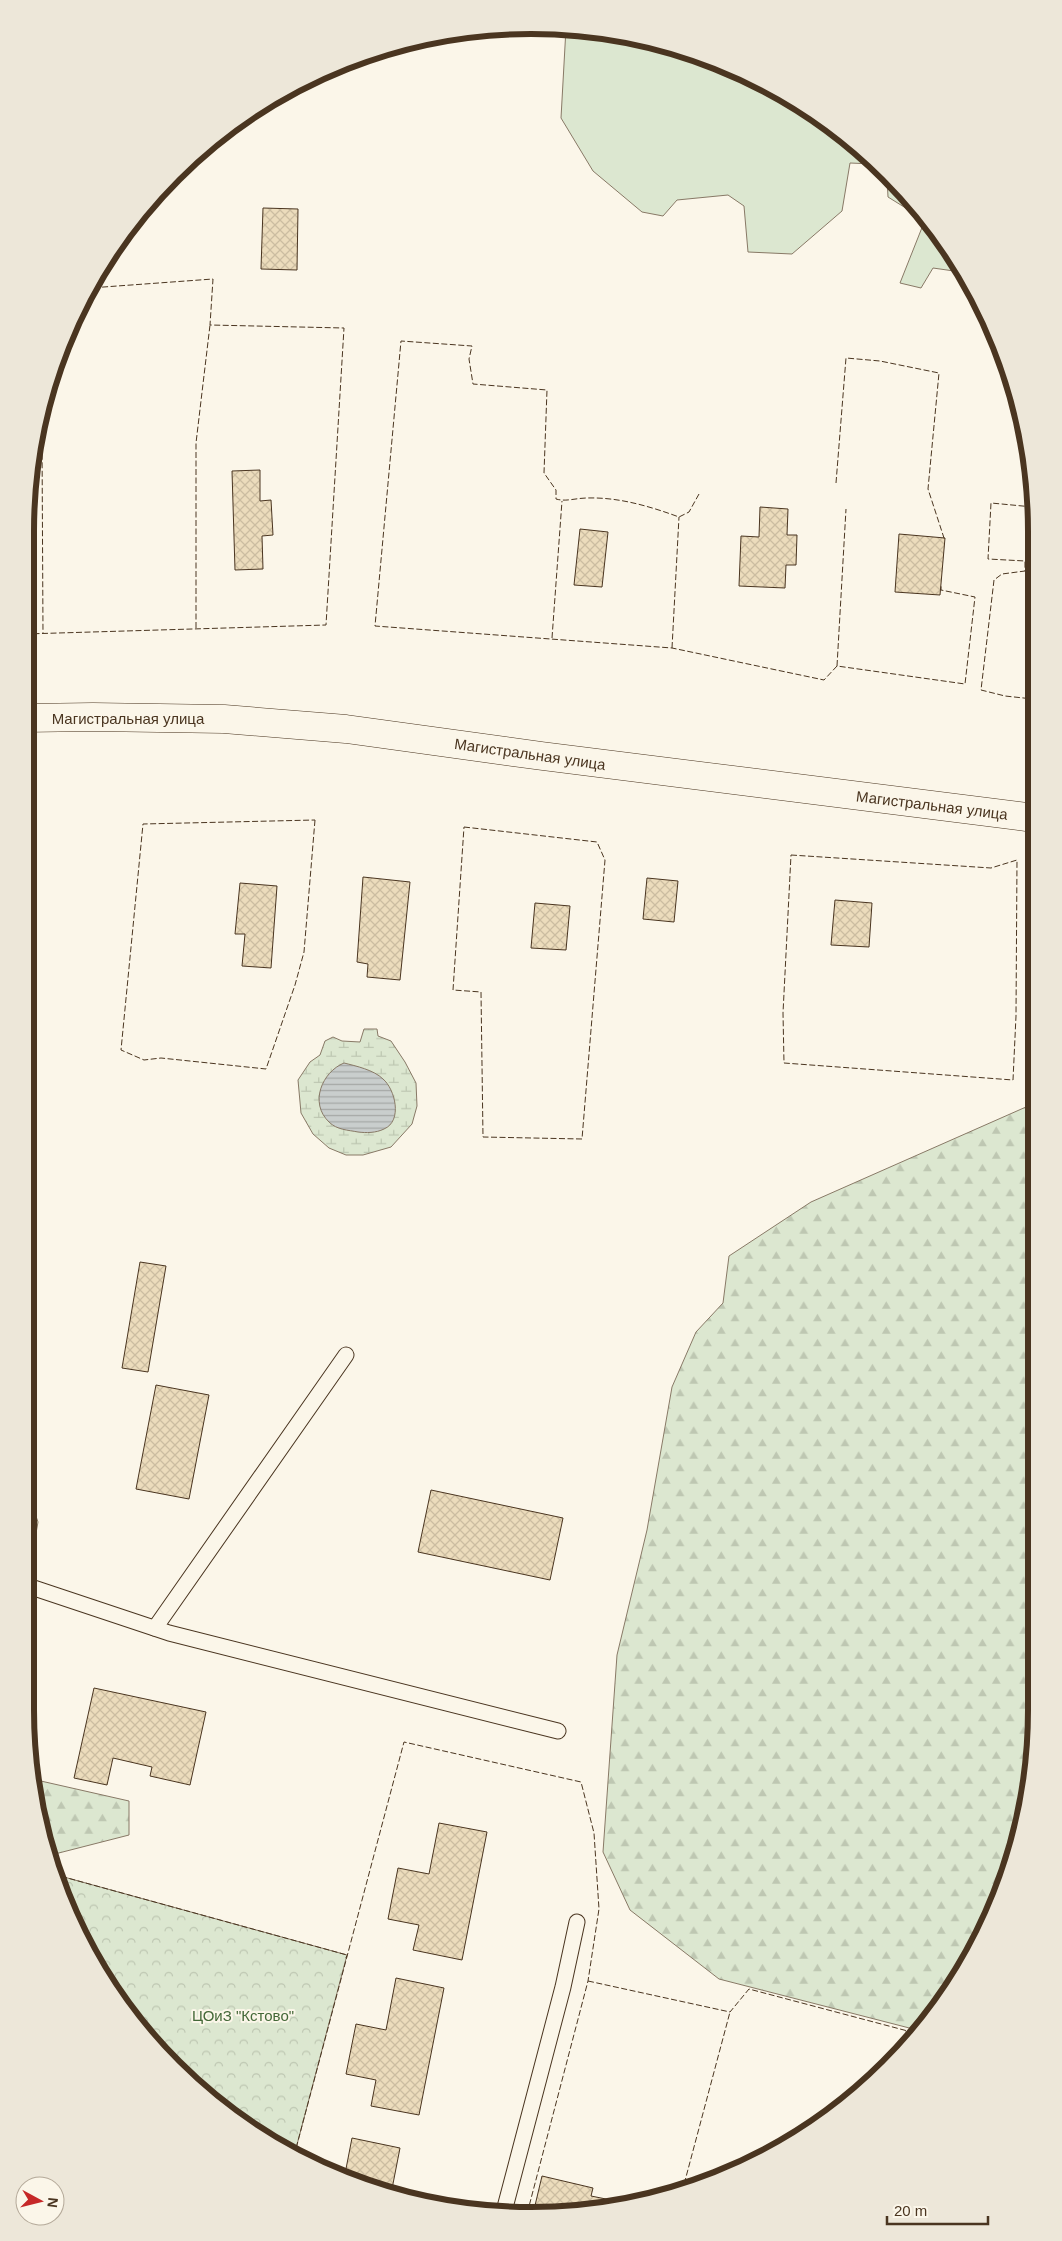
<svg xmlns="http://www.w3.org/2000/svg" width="1062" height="2241" font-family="Helvetica,sans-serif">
	<defs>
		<pattern id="forest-firs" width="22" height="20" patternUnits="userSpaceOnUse" patternTransform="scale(1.25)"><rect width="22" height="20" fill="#dce7d0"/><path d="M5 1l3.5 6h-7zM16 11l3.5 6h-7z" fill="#bec7b2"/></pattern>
		<pattern id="wetland-marsh" width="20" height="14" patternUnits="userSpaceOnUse" patternTransform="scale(1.25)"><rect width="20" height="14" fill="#dce7d0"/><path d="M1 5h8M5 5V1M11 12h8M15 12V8" fill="none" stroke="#bec7b2"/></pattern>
		<pattern id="park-crowns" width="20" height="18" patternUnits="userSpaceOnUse" patternTransform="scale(1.25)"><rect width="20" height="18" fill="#dce7d0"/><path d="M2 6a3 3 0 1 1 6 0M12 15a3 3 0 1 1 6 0" fill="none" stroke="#bec7b2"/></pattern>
		<pattern id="water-rules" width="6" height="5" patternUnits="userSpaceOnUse" patternTransform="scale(1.25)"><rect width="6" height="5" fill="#c9cecd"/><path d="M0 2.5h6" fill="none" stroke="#a5a8a6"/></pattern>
		<pattern id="building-cross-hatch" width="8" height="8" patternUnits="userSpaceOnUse" patternTransform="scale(1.25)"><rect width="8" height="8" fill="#ecdcbc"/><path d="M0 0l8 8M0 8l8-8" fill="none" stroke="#ccbda1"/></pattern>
	</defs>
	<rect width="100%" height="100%" fill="#fbf6e9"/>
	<g fill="#dce7d0" stroke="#887966">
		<polygon points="566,28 630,35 725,64 839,130 874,164 850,163 842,211 792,254 748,252 744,206 728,195 677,200 663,216 642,212 593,171 561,118"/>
		<polygon points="887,177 933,223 961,272 933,268 921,288 900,283 925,220 888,197"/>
	</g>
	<g fill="url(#forest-firs)" stroke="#887966">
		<polygon points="1035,1103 1037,1710 1027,1809 998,1904 952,1991 921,2031 719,1979 630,1910 603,1852 617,1655 647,1530 672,1387 696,1332 723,1303 729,1256 811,1202"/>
		<polygon points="25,1485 38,1522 25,1596"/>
		<polygon points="32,1779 129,1801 129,1835 47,1856 35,1808"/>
	</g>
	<polygon fill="url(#wetland-marsh)" stroke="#887966" points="364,1029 377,1029 378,1036 391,1041 405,1062 416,1083 417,1106 412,1124 391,1147 363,1155 346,1155 329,1148 313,1134 301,1113 298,1080 310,1062 320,1055 325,1041 333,1037 342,1041 360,1042"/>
	<polygon fill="url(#park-crowns)" stroke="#887966" points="53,1874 347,1955 294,2156 278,2148 197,2090 130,2018 93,1963"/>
	<path fill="url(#water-rules)" stroke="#887966" d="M344,1063C356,1066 374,1070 383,1079C395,1089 403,1121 384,1129C376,1133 366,1133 358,1132C348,1130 337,1130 329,1122C309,1103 322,1072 344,1063Z"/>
	<g fill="url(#building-cross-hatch)" stroke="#4a3520">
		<polygon points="263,208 298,209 297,270 261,269"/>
		<polygon points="260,470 260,501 271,500 273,535 262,536 263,569 235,570 232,471"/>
		<polygon points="760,507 788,509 787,535 797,535 796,565 786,565 785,588 739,586 741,536 759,537"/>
		<polygon points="580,529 608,532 602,587 574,585"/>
		<polygon points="899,534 945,538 940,595 895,592"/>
		<polygon points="363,877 410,882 400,980 367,977 368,964 357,962"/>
		<polygon points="647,878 678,881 674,922 643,919"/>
		<polygon points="240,883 277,886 271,968 242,966 245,934 235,934"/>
		<polygon points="835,900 872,903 869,947 831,945"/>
		<polygon points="535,903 570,906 566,950 531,948"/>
		<polygon points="140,1262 166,1266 148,1372 122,1368"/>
		<polygon points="156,1385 209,1395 189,1499 136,1489"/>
		<polygon points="431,1490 563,1518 550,1580 418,1552"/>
		<polygon points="94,1688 206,1712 190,1785 150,1776 152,1767 113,1758 107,1785 74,1778"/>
		<polygon points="439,1823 487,1832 462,1960 413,1950 419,1925 388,1919 398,1868 429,1874"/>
		<polygon points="396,1978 444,1988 419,2115 371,2106 376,2080 346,2074 356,2024 386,2030"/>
		<polygon points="352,2138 400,2148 391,2194 344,2179"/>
		<polygon points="542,2176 593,2188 591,2196 611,2200 609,2209 597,2212 533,2214"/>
	</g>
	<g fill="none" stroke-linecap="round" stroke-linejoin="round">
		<g stroke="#4a3520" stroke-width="17">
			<g id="service">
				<polyline points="25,1585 169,1633 558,1731"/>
				<polyline points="155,1628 346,1355"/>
				<polyline points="503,2215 563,1987 577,1922"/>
			</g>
		</g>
		<g stroke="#4a3520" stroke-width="29">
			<polyline id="secondary" points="25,718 93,717 224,719 346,729 542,756 1034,818"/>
		</g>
		<use href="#service" stroke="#fbf6e9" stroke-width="15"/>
		<use href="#secondary" stroke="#fbf6e9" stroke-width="28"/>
		<g stroke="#4a3520" stroke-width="1" stroke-dasharray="6 2.5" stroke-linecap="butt">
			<polyline points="39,420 42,440 43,633"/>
			<polyline points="836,483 846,358 880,361 939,373 928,489 945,541"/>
			<path d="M699,494L689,512L679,517C649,506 618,497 587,498C576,498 566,502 556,499V490L544,473L547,390L473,384L469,359L472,346L401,341L375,626L672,648L824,680L837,666L965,684L975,597L941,590V586"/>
			<polyline points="1033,507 991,503 988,559 1025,561 1025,571 1002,574 994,580 981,690 1005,696 1033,699"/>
			<polyline points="196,628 196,443 210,325"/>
			<polyline points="25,634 326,625 344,328 210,325 213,279 90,288"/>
			<polyline points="552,638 562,501"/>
			<polyline points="672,648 679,517"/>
			<polyline points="837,666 846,509"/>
			<polygon points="315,820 304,952 295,985 266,1069 161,1058 144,1060 121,1050 143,824"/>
			<polygon points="464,827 597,842 605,860 582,1139 483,1137 481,992 453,990"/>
			<polygon points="791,855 991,868 1017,860 1016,1016 1013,1080 784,1063 783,1013"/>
			<polyline points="53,1874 347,1955 346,1958"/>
			<polyline points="588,1981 730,2012 749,1989 919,2034"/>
			<polyline points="899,2056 906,2031"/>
			<polyline points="294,2156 404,1742 581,1782 594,1833 599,1909 588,1981 527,2214"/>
			<polyline points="682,2192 730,2012"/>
		</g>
	</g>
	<g text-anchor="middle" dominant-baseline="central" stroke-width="4" stroke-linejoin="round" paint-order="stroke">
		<g font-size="15" fill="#4a3520" stroke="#fbf6e9">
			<text x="128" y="718">Магистральная улица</text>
			<text transform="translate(530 754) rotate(8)">Магистральная улица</text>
			<text transform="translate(932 805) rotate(7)">Магистральная улица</text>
		</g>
		<g font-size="15" fill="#436837" stroke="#fbf6e9">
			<text x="243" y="2015">ЦОиЗ "Кстово"</text>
		</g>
	</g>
	<path d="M0 0H1062V2241H0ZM531 34H531A497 497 0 0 1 1028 531V1710A497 497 0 0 1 531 2207H531A497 497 0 0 1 34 1710V531A497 497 0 0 1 531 34Z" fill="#ede7d9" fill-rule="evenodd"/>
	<path fill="none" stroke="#4a3520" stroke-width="6" d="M531 34H531A497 497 0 0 1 1028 531V1710A497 497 0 0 1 531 2207H531A497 497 0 0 1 34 1710V531A497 497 0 0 1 531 34Z"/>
	<g transform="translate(40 2201) rotate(97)"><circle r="24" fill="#fbf6e9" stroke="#b4a999"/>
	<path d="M0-4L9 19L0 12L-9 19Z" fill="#c62828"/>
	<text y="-8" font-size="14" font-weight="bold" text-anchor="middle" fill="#4a3520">N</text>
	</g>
	<path d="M887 2216v8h101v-8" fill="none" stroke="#4a3520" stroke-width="2.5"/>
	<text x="894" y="2216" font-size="15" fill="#4a3520" stroke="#fbf6e9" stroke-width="4" paint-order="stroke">20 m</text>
</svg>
